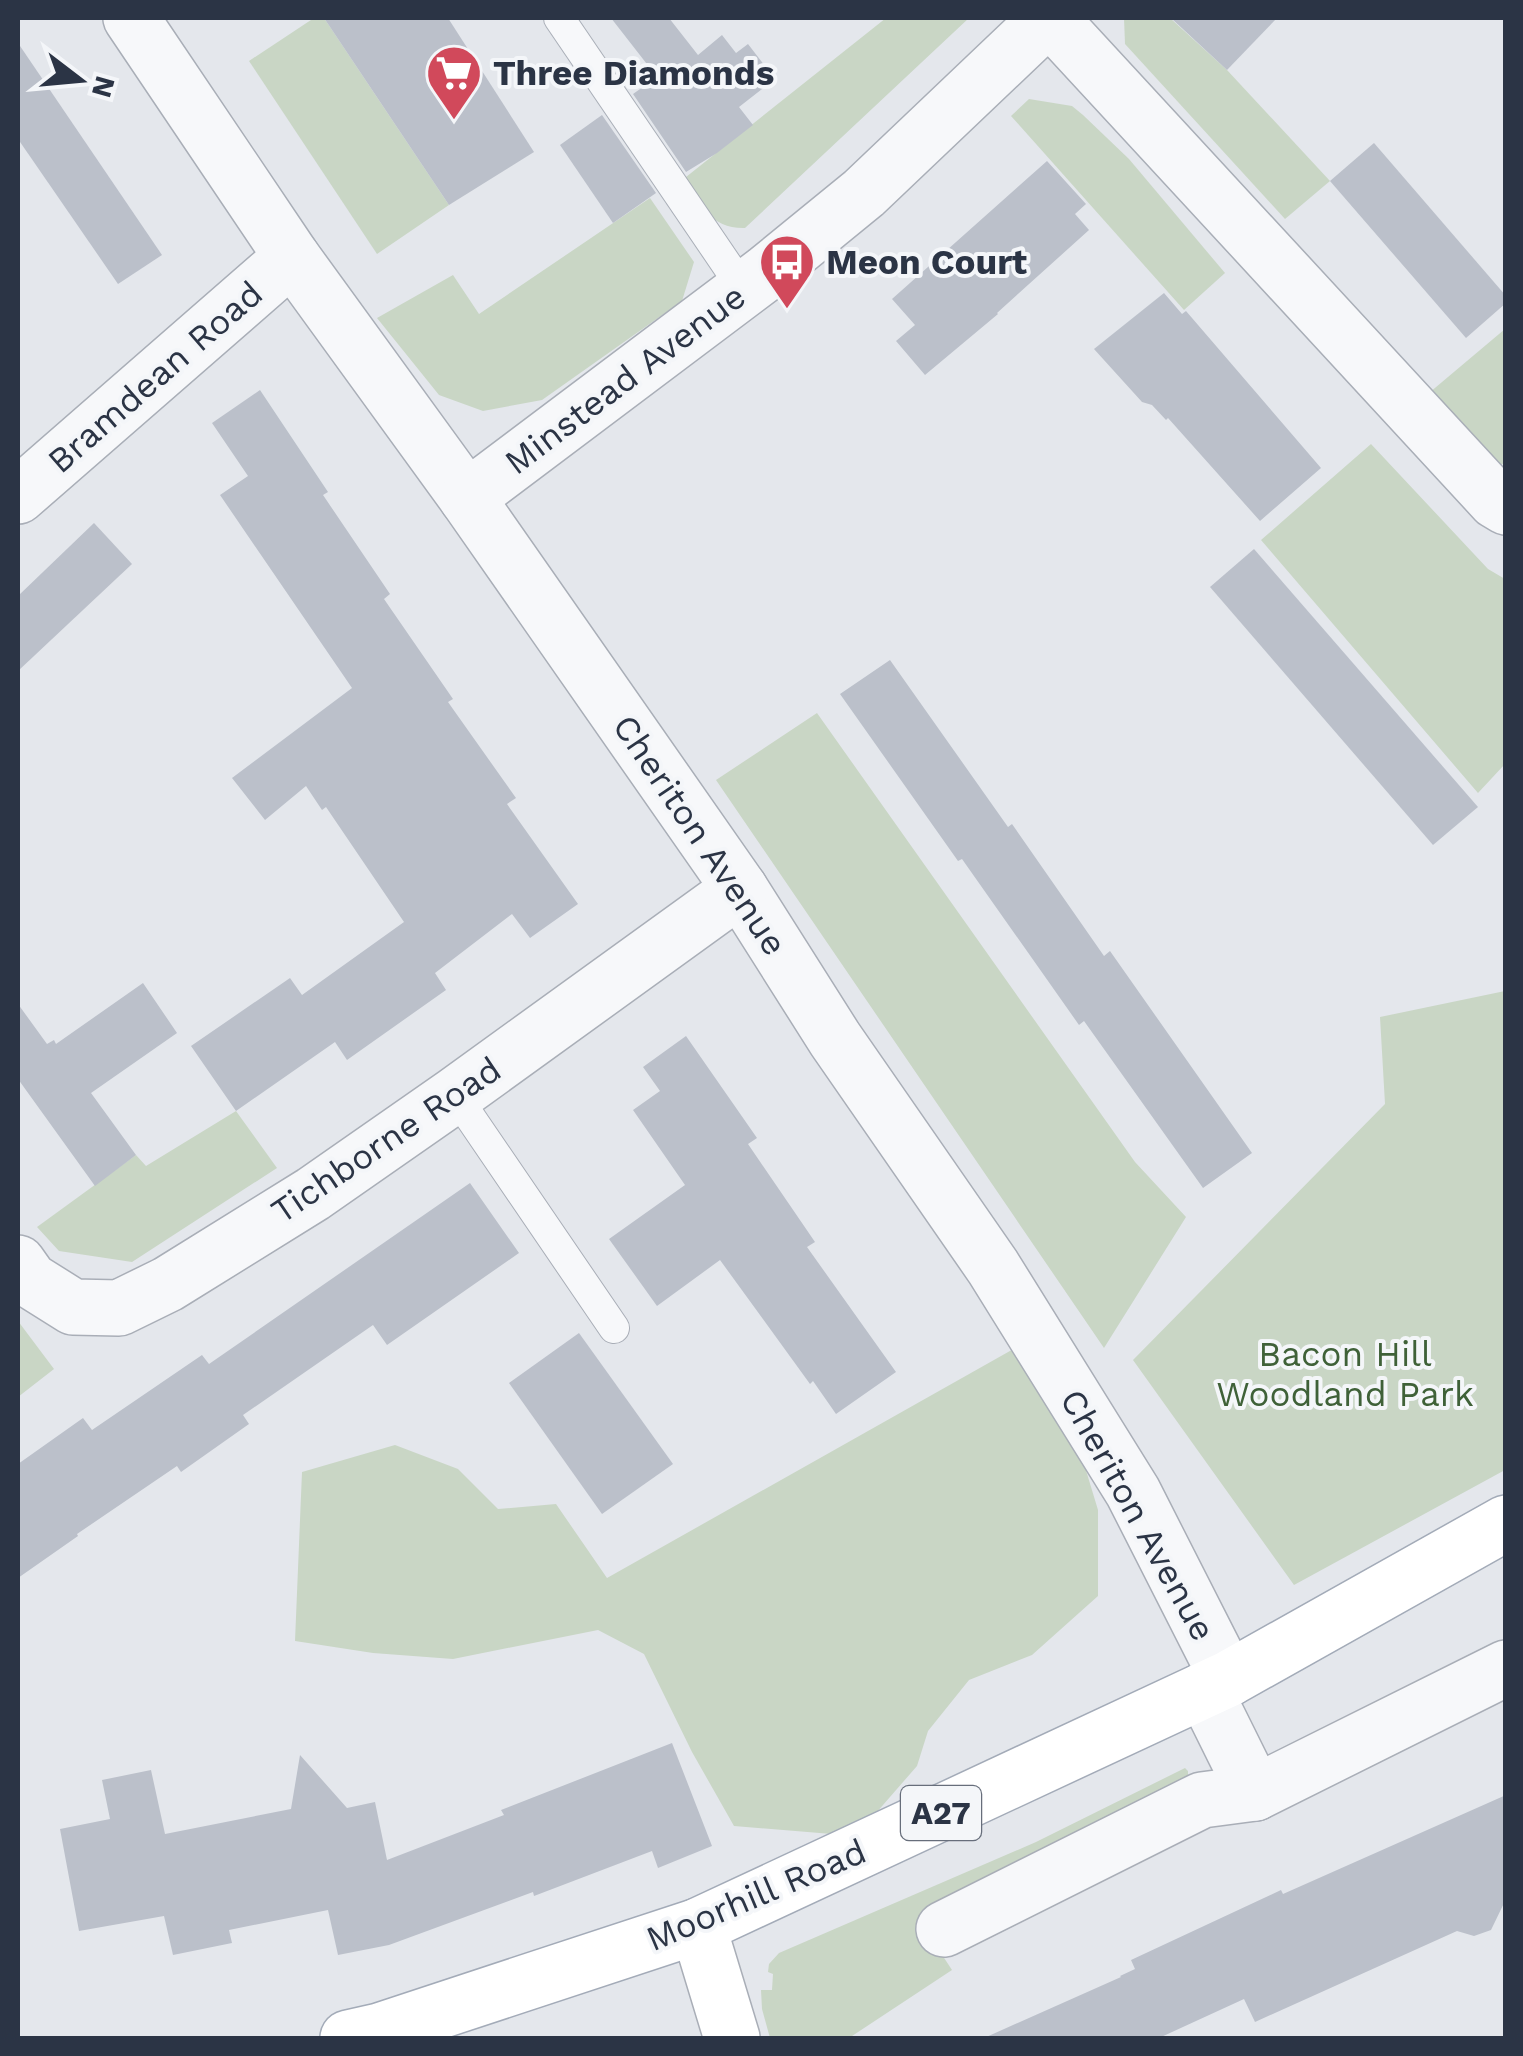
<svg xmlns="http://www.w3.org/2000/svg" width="1523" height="2056" font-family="'Work Sans',sans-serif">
	<rect width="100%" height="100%" fill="#e4e7ec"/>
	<g fill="#c9d6c5">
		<polygon points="314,18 324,18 449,205 377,254 249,61"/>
		<path d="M886,18H969L745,228C712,229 699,205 681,181Z"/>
		<polygon points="1124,18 1170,18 1227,70 1330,181 1285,219 1125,44"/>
		<polygon points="1029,99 1072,106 1083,115 1129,159 1225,273 1184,310 1011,116"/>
		<polygon points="650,198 694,262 682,301 542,400 483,411 439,395 377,318 453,275 479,314"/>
		<polygon points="1505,329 1505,462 1479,483 1410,409"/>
		<polygon points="1371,444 1488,569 1505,579 1505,764 1478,793 1261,540"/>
		<polygon points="817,713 1135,1162 1186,1217 1104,1348 716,780"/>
		<polygon points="1505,991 1505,1470 1294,1585 1133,1360 1385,1104 1380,1017"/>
		<polygon points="236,1111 277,1168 132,1262 59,1251 37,1227 136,1155 146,1166"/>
		<polygon points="18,1321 54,1369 18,1397"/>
		<polygon points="1017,1347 1075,1434 1098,1510 1098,1596 1032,1655 969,1680 928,1731 917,1766 856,1836 734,1826 692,1752 644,1654 598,1630 453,1659 373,1653 295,1641 302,1472 395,1445 458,1469 498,1509 556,1504 607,1578"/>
		<polygon points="1185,1768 1188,1771 1188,1778 931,1938 952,1970 849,2038 770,2038 762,2009 761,1990 772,1990 773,1974 768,1972 769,1964 779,1953 1036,1842"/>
	</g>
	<g fill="#bbc0ca">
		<polygon points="324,18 448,18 534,152 449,205"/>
		<polygon points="611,18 669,18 698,55 722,35 736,53 748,44 775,79 739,107 753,125 717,153 686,172 633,94 657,77"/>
		<polygon points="1171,18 1277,18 1227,70"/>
		<polygon points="18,43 162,255 118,284 18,139"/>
		<polygon points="602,115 656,193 613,223 560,145"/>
		<polygon points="1374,143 1506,296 1506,303 1466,338 1330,181"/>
		<polygon points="1047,161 1086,204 1075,214 1089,230 997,313 998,314 925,375 896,341 915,325 892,299"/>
		<polygon points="1164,293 1182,314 1186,311 1321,468 1260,521 1168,418 1166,420 1152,405 1142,402 1094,349"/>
		<polygon points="260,390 328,492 323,495 390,594 384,599 453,699 448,702 516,798 507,804 578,904 530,938 512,914 435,973 446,990 347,1060 335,1042 236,1111 191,1046 290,978 302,995 404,922 326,807 322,810 306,786 265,820 232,778 352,688 220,495 248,476 212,423"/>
		<polygon points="94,523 132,564 18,671 18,596"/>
		<polygon points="1254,549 1478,807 1433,845 1210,587"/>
		<polygon points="890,660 1008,827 1012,824 1104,956 1110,951 1252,1153 1203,1188 1084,1021 1079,1025 962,859 958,861 840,694"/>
		<polygon points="143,983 177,1033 91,1093 136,1155 95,1186 18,1079 18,1004 47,1044 54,1040 56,1044"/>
		<polygon points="686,1036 757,1138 748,1144 815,1242 807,1247 896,1372 836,1414 813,1381 810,1384 720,1260 657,1306 609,1239 685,1185 633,1110 660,1091 643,1067"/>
		<polygon points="470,1183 519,1253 387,1345 373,1325 243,1415 249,1424 181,1472 177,1466 77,1534 78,1536 18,1578 18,1464 83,1418 92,1430 202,1355 209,1364"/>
		<polygon points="579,1333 673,1464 602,1514 509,1383"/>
		<polygon points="672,1743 712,1846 658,1868 652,1851 534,1896 533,1892 389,1945 338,1955 328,1910 229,1930 232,1943 173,1955 164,1916 79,1931 60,1829 110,1819 102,1780 151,1770 165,1834 291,1809 300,1755 347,1808 375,1802 387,1860 504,1815 501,1810"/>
		<polygon points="1506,1795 1506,1899 1491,1930 1474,1936 1457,1931 1255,2022 1244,1999 1159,2038 984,2038 1121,1977 1120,1976 1135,1969 1131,1960 1281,1890 1283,1894"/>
	</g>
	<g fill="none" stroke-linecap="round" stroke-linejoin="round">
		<g stroke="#a9aeb7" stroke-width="32">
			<g id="lane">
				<polyline points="559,18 744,290"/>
				<polyline points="455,1095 614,1328"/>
			</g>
		</g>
		<g stroke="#a9aeb7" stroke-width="58">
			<g id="street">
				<polyline points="131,18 292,257 467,498 740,889 835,1039 993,1267 1133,1492 1228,1679"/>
				<polyline points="1050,18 1496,501 1506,507"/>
				<polyline points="18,496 292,257"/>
				<polyline points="467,498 766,273 864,193 1048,18"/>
				<polyline points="18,1263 30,1280 73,1307 119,1308 168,1284 313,1194 455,1095 740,889"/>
				<polyline points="1204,1690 1255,1793"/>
				<polyline points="944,1929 1202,1800 1255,1793 1506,1668"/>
			</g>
		</g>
		<g stroke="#a9aeb7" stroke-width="58">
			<polyline id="secondary" points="698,1926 732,2038"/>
		</g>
		<g stroke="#a3abb8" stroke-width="58">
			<polyline id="primary" points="348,2038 379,2031 698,1926 1228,1679 1506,1523"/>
		</g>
		<use href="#lane" stroke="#f7f8fa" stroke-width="30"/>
		<use href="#street" stroke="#f7f8fa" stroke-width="55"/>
		<use href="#secondary" stroke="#fff" stroke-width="55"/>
		<use href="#primary" stroke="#fff" stroke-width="55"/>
	</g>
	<defs>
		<g id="supermarket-pin" transform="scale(2.875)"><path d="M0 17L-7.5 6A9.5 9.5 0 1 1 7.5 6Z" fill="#d1495b" stroke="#f4f6f9"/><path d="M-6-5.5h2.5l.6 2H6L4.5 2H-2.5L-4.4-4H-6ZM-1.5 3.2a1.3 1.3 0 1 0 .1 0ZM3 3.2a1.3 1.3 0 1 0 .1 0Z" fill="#fff"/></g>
		<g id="bus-pin" transform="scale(2.875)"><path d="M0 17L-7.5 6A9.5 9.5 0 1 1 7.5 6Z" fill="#d1495b" stroke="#f4f6f9"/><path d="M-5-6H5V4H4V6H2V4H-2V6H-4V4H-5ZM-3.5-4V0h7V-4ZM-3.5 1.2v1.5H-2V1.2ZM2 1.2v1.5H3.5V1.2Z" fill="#fff"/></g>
	</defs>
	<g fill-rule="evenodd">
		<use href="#supermarket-pin" x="454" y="73"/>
		<use href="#bus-pin" x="787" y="262"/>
	</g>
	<g text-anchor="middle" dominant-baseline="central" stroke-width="8" stroke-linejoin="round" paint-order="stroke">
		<rect fill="#f4f6f9" stroke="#676e7b" stroke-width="2.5" x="901" y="1786" width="80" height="54" rx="8"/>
		<g font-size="32" font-weight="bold" fill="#2b3445">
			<text x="941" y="1813">A27</text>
		</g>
		<g font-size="35" font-weight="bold" fill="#2b3445" stroke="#f4f6f9" text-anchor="start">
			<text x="493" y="73">Three Diamonds</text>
			<text x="826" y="262">Meon Court</text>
		</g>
		<g font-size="35" fill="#2b3445" stroke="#f4f6f9">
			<text transform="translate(155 377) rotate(-41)">Bramdean Road</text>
			<text transform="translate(625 379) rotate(-37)">Minstead Avenue</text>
			<text transform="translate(700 835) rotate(56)">Cheriton Avenue</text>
			<text transform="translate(386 1140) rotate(-34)">Tichborne Road</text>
			<text transform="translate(1138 1515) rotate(61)">Cheriton Avenue</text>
			<text transform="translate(756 1895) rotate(-23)">Moorhill Road</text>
		</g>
		<g font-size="35" fill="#3f6138" stroke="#f4f6f9">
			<text x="1345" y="1354">Bacon Hill<tspan x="1345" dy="40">Woodland Park</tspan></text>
		</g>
	</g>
	<rect width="1523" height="2056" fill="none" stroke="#2b3445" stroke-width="40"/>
	<g transform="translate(80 80) rotate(106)" stroke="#f4f6f9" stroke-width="8" paint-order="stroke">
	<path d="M0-8L18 38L0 25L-18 38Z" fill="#2b3445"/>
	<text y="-15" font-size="28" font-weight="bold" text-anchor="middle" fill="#2b3445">N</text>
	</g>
</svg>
